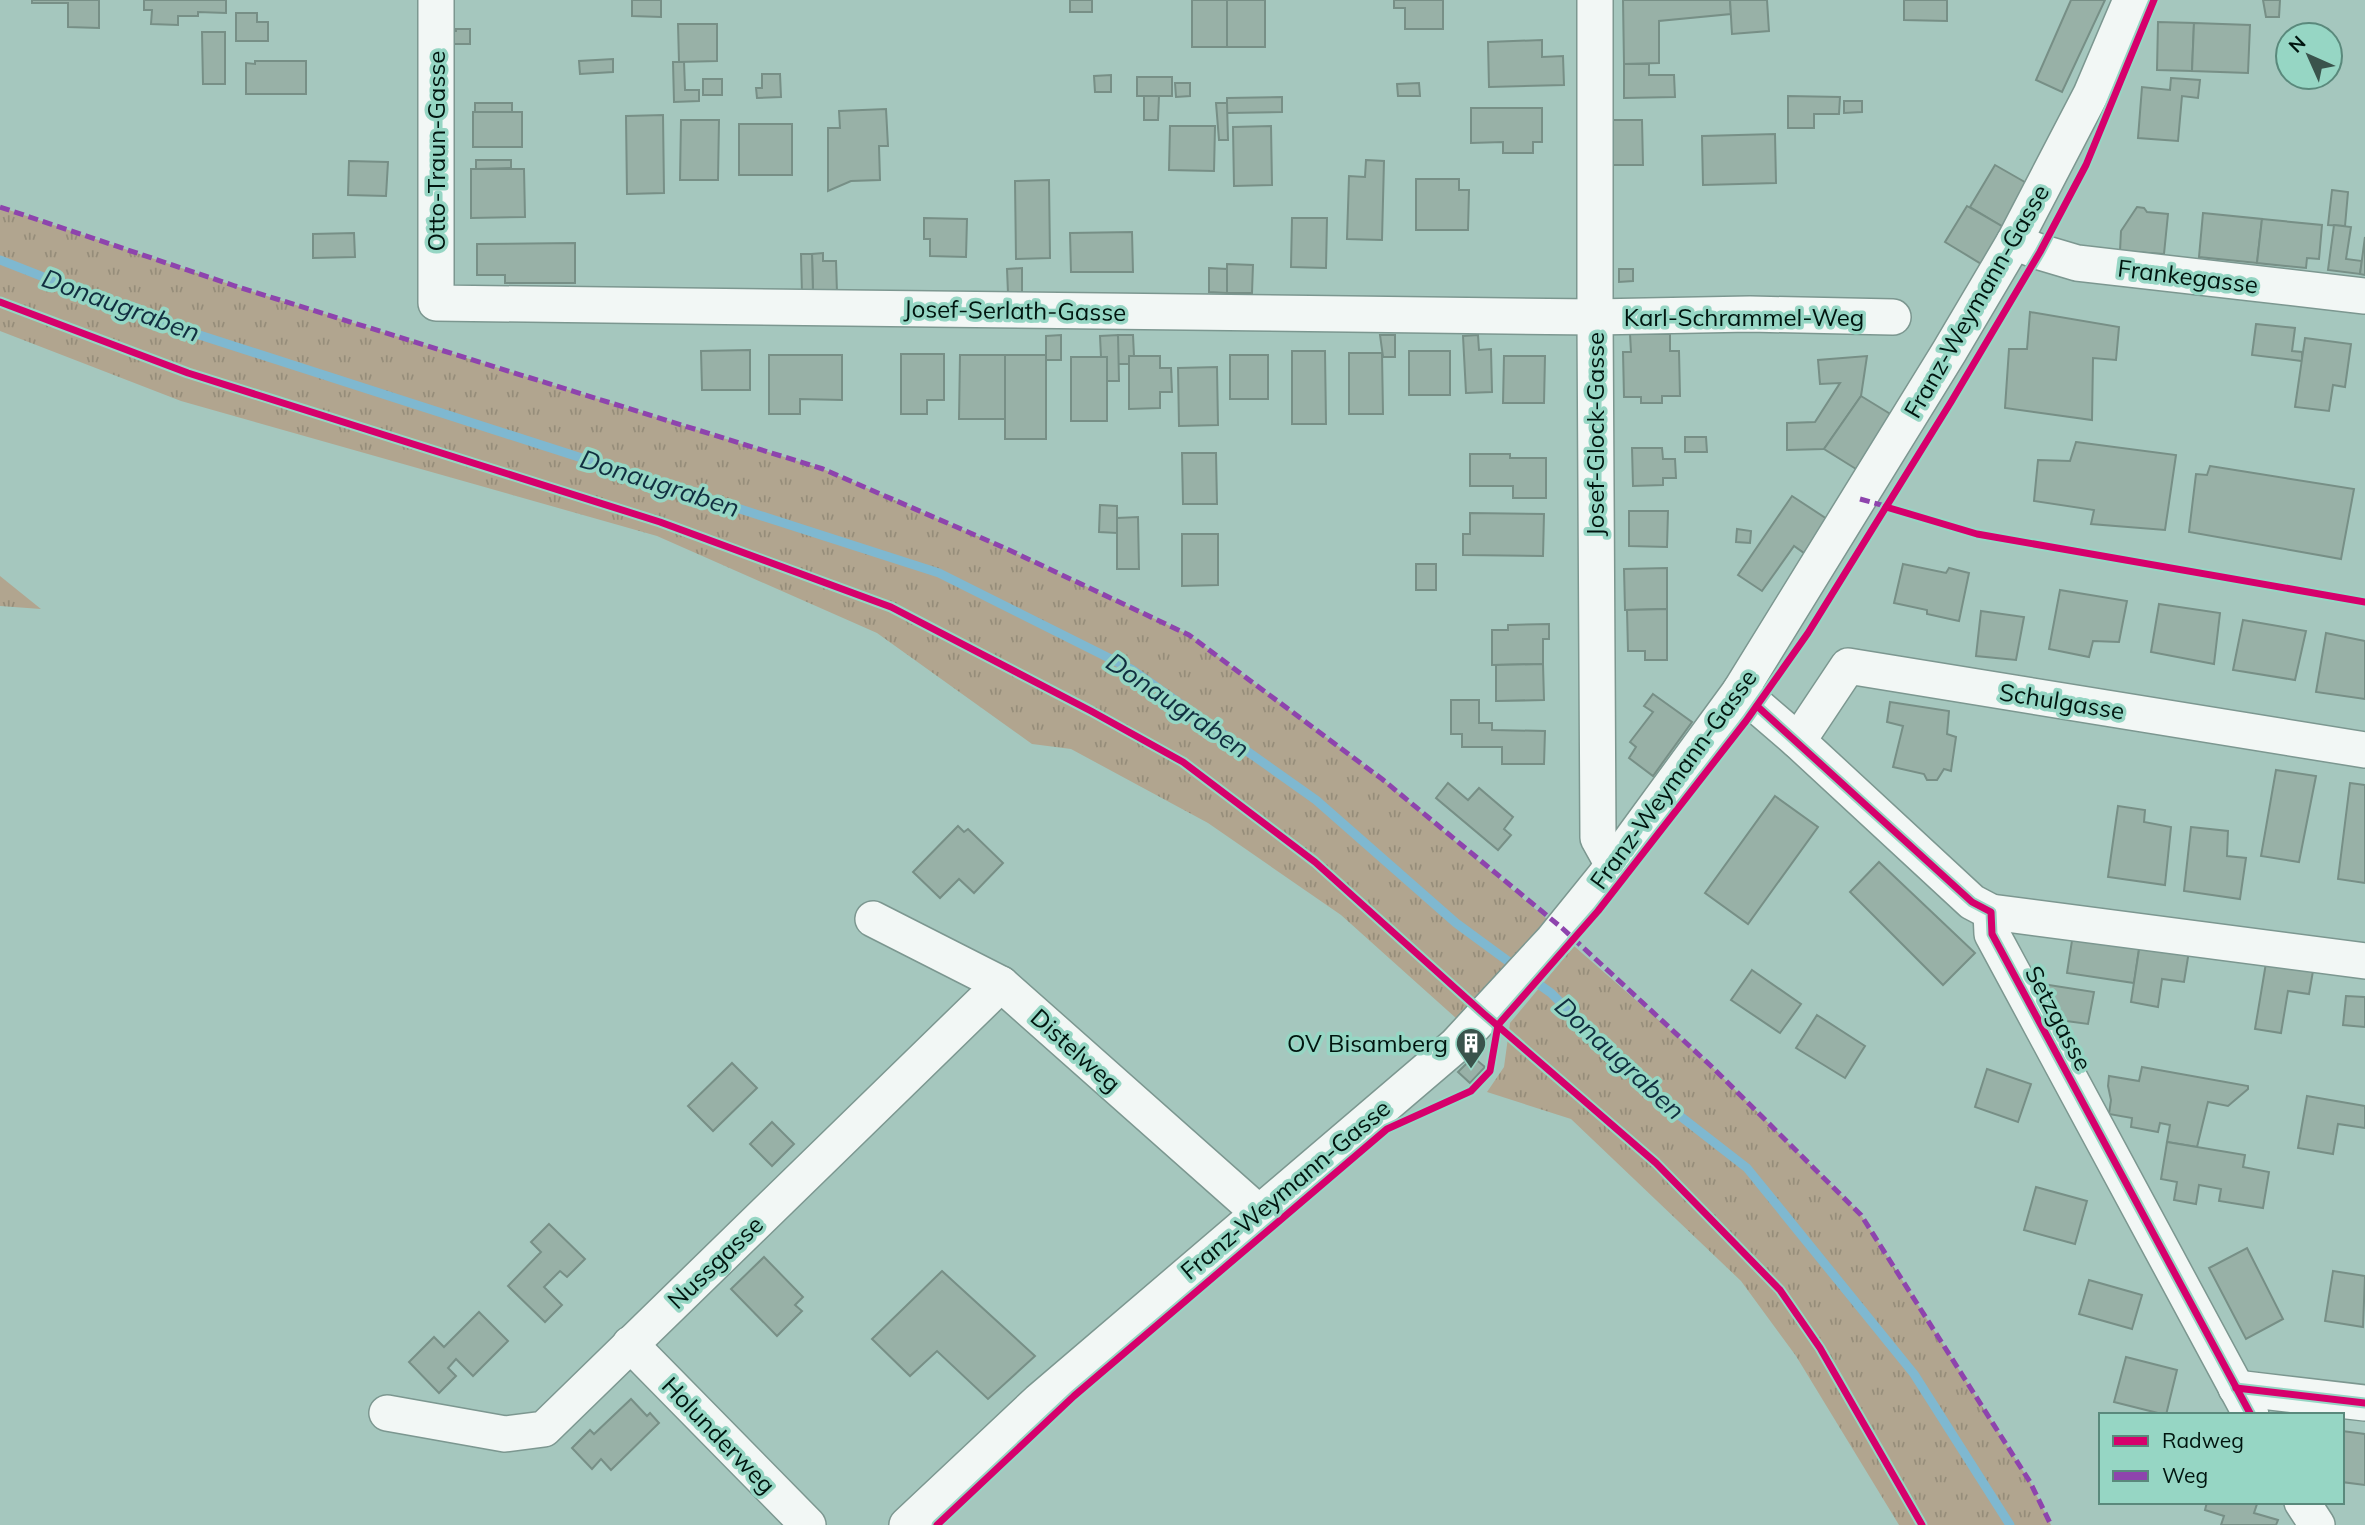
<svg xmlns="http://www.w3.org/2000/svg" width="2365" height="1525" font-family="Mulish,sans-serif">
	<defs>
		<pattern id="grass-tufts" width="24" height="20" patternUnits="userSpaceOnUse" patternTransform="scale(1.75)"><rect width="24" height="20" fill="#b1a58f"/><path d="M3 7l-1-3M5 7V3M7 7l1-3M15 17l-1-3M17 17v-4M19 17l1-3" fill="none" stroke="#968d7a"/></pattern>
	</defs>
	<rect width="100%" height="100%" fill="#a5c7be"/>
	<g fill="url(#grass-tufts)">
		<polygon points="0,207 235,286 823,469 1007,549 1189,635 1382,779 1548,920 1457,1019 1341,915 1208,823 1071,749 1032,744 877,633 657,536 181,401 0,331"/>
		<polygon points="0,576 41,609 0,606"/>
		<polygon points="1574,946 1710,1065 1861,1215 2030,1482 2051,1525 1899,1525 1796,1356 1741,1281 1571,1119 1487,1092 1504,1067 1510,1023"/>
	</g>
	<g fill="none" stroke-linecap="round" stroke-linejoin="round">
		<g stroke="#7fb8d0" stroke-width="9">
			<polyline points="0,260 153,320 939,573 1131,669 1316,800 1456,923 1516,967"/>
			<polyline points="1530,978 1551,993 1653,1095 1747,1168 1914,1374 2010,1525"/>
		</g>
	</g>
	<g fill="#98b1a7" stroke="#778f86" stroke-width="2">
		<polygon points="32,0 99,0 99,28 68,27 68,3 32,3"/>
		<polygon points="144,0 226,0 226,13 198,12 198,16 178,16 178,25 151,24 152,10 144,10"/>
		<polygon points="632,0 661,0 661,17 632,16"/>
		<rect x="1070" y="0" width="22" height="12"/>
		<rect x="1192" y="0" width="35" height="47"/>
		<rect x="1227" y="0" width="38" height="47"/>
		<polygon points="1394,0 1443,0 1443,29 1405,29 1405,8 1394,8"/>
		<polygon points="1623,0 1730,0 1731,14 1659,21 1659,63 1624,64"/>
		<polygon points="1730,0 1767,0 1769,31 1732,34"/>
		<polygon points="1904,0 1947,0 1947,21 1904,20"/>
		<polygon points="2071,0 2105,0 2062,92 2036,80"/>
		<polygon points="2263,0 2280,0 2279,17 2266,17"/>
		<polygon points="236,13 257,13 257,22 268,22 268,41 236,41"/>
		<polygon points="2158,22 2194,23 2192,71 2157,70"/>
		<polygon points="2194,23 2250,25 2248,73 2192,71"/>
		<polygon points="678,24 717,24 717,61 679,62"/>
		<polygon points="456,29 470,29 470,44 451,44 451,31 456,31"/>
		<polygon points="202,32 225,32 225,84 203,84"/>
		<polygon points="1542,40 1542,57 1563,56 1564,85 1489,87 1488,42"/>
		<polygon points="613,59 613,72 580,74 579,61"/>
		<polygon points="255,61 306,61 306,94 246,94 246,63 255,64"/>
		<polygon points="673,62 684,62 685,90 699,90 699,101 674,102"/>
		<polygon points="1624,64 1649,64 1649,75 1674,75 1675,97 1624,98"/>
		<polygon points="762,74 780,74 781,97 757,98 756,88 762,88"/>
		<polygon points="1111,75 1111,92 1095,92 1094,76"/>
		<rect x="1137" y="77" width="35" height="19"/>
		<polygon points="2171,78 2200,80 2198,98 2182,96 2178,141 2138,138 2142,87 2170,90"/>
		<rect x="703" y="79" width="19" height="16"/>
		<polygon points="1175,83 1190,83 1190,96 1176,97"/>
		<polygon points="1419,83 1420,96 1398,96 1397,84"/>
		<polygon points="1144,96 1159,96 1158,120 1144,120"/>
		<polygon points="1788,96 1840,97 1839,114 1814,114 1814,128 1788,128"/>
		<polygon points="1282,97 1282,112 1227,113 1227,98"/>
		<polygon points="1844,101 1862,101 1862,112 1844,113"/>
		<rect x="475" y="103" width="37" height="9"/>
		<polygon points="1216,103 1227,103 1228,140 1219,140"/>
		<polygon points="1471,108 1542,108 1542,142 1533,142 1533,153 1503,153 1503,142 1471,143"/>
		<polygon points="886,109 888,146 879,146 880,180 851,181 828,191 828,128 840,128 839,111"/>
		<rect x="473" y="112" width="49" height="35"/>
		<polygon points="663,115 664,193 627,194 626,116"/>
		<polygon points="681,120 719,120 718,180 680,180"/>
		<polygon points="1612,120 1642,120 1643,165 1613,165"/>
		<rect x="739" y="124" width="53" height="51"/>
		<polygon points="1170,126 1215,126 1214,171 1169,170"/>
		<polygon points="1271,126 1272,185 1234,186 1233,127"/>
		<polygon points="1775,134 1776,183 1703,185 1702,136"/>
		<polygon points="476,160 511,160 511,168 476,169"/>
		<polygon points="1366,160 1384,161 1382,240 1347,239 1349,176 1365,177"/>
		<polygon points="349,161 388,162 386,196 348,195"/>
		<polygon points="1995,165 2030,185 2005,228 1970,207"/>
		<polygon points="471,169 524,169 525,217 471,218"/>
		<polygon points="1416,179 1459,179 1459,190 1469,190 1468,230 1416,230"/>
		<polygon points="1049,180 1050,258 1016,259 1015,181"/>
		<polygon points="2332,190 2348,192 2345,226 2328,225"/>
		<polygon points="1967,206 2005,228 1983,265 1945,242"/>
		<polygon points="2137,207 2144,208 2147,212 2168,214 2164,254 2120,251 2121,231"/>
		<polygon points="2203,213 2262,219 2257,263 2199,257"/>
		<polygon points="924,218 967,219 966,257 930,256 930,239 924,239"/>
		<polygon points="1292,218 1327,218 1326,268 1291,267"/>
		<polygon points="2262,219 2322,225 2319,259 2307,258 2306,268 2257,263"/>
		<polygon points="2334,225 2351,227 2346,259 2362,261 2360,274 2328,270"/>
		<polygon points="1132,232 1133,272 1071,272 1070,233"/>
		<polygon points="354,233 355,257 313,258 313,234"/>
		<polygon points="2365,237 2365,275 2360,274"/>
		<polygon points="575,243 575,283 505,283 505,275 477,275 477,244"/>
		<polygon points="823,253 823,261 836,261 837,293 813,293 812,254"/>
		<polygon points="801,254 812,254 813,293 802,294"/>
		<polygon points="1227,264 1253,265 1252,293 1227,293"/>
		<polygon points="1022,268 1022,293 1008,293 1007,269"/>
		<polygon points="1209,268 1227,269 1227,293 1209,292"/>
		<polygon points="1619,269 1633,269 1633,281 1619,282"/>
		<polygon points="2030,312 2119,327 2116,360 2093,358 2092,420 2005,408 2009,349 2027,349"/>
		<polygon points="2256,324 2295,328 2292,351 2302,352 2302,361 2252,355"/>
		<polygon points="1630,334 1670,334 1670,351 1679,351 1680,396 1662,396 1662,403 1641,403 1641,397 1624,397 1623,352 1631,352"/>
		<polygon points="1061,335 1061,360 1046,360 1046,336"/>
		<polygon points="1118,335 1133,335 1134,356 1129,356 1129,364 1118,364"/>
		<polygon points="1118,335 1119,381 1107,381 1107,357 1101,357 1100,336"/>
		<polygon points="1380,335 1395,335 1395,357 1383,357"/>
		<polygon points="1478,335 1479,350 1491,349 1492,392 1466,393 1463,336"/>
		<polygon points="2305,338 2351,344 2345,387 2333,385 2329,411 2295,407"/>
		<polygon points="750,350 750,390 702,390 701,351"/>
		<polygon points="1292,351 1325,351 1326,424 1292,424"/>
		<rect x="1409" y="351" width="41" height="44"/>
		<polygon points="1349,353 1382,353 1383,414 1349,414"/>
		<polygon points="901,354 944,354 944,400 927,400 927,414 901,414"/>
		<polygon points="769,355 842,355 842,400 800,399 800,414 769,414"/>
		<polygon points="960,355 1005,355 1005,419 959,419"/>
		<rect x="1005" y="355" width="41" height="84"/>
		<rect x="1230" y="355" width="38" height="44"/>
		<polygon points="1129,356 1160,356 1160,368 1171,368 1172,392 1160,392 1160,408 1129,409"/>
		<polygon points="1504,356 1545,356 1544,403 1503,403"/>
		<polygon points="1867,356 1861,396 1824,449 1787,450 1787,423 1815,422 1840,383 1820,384 1818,360"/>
		<rect x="1071" y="357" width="36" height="64"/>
		<polygon points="1217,367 1218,425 1179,426 1178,368"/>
		<polygon points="1861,396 1892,415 1856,469 1824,449"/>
		<polygon points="1685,437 1706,437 1707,452 1685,452"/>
		<polygon points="2076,442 2176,455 2165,530 2091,524 2094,510 2034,501 2038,460 2070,461"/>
		<polygon points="1632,448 1662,448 1663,459 1675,459 1676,478 1663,478 1663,485 1633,486"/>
		<polygon points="1182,453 1216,453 1217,504 1183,504"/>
		<polygon points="1470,454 1510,454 1510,458 1546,458 1546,498 1513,498 1513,486 1470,486"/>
		<polygon points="2210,466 2354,489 2341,559 2189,532 2196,474 2207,475"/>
		<polygon points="1792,496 1827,519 1804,553 1794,546 1762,591 1738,575"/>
		<polygon points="1100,505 1117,506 1117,533 1099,532"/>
		<polygon points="1629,511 1668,511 1667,547 1629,546"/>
		<polygon points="1470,513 1544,514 1543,556 1463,555 1463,534 1470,534"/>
		<polygon points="1138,517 1139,569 1117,569 1117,518"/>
		<polygon points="1737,529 1751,531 1750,543 1736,542"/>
		<polygon points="1182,534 1218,534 1218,585 1182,586"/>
		<rect x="1416" y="564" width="20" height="26"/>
		<polygon points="1903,564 1946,573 1949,568 1969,573 1959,621 1927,614 1927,610 1894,603"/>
		<polygon points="1667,568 1667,609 1625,610 1624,569"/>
		<polygon points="2060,590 2127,601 2119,642 2093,641 2089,657 2049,649"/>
		<polygon points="2159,604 2220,613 2214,664 2151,652"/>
		<polygon points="1667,609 1667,660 1645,660 1645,651 1628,651 1627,610"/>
		<polygon points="1981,611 2024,617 2016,660 1976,656"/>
		<polygon points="2243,620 2306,631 2295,680 2233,670"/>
		<polygon points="1549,624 1549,639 1543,639 1543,664 1492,665 1492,630 1508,630 1508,625"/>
		<polygon points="2326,633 2365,641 2365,699 2316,692"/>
		<polygon points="1543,664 1544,700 1496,701 1496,665"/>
		<polygon points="1653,694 1692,722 1653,776 1629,758 1636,747 1630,742 1653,712 1644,706"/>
		<polygon points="1451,700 1479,700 1479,723 1492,723 1492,730 1545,731 1544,764 1502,764 1502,747 1462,747 1462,734 1451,734"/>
		<polygon points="1890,702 1949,711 1947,734 1956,737 1951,771 1944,769 1937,780 1927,780 1924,774 1893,767 1903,726 1887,722"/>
		<polygon points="2276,770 2316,776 2299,862 2261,856"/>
		<polygon points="1448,783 1468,800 1479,788 1513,817 1504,829 1511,835 1498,850 1436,798"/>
		<polygon points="2350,783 2365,785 2365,883 2338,879"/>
		<polygon points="1775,796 1818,827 1748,924 1705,893"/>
		<polygon points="2118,806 2145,810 2144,822 2171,827 2165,885 2108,877"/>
		<polygon points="958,826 964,832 968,829 1003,863 974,893 959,879 940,898 913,872"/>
		<polygon points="2191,827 2228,831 2227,856 2246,858 2240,899 2184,891"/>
		<polygon points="1879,862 1975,953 1943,985 1850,892"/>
		<polygon points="2073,934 2140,943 2134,983 2067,973"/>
		<polygon points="2140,943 2189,951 2184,982 2162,979 2158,1007 2131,1002"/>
		<polygon points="2266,963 2313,971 2309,994 2288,991 2281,1033 2255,1029"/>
		<polygon points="1752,970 1801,1004 1780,1033 1731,1000"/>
		<polygon points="2036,983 2094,992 2088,1024 2059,1020"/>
		<polygon points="2346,996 2365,997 2365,1027 2343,1025"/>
		<polygon points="1817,1015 1865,1046 1845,1078 1796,1048"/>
		<polygon points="1473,1057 1485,1067 1470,1083 1458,1072"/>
		<polygon points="732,1063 757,1088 713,1131 688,1106"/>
		<polygon points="2142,1067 2248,1086 2248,1089 2228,1106 2208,1102 2197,1147 2167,1142 2170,1125 2160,1123 2158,1132 2131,1127 2132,1118 2109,1114 2111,1100 2108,1086 2109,1076 2139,1081"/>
		<polygon points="1987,1069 2031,1084 2018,1122 1975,1107"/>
		<polygon points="2307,1096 2365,1106 2365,1128 2338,1124 2333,1154 2298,1148"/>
		<polygon points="772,1122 794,1144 772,1166 750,1144"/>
		<polygon points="2167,1142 2245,1155 2243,1167 2269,1172 2263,1208 2219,1201 2221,1189 2199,1185 2196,1204 2174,1200 2177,1182 2161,1179"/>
		<polygon points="2036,1187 2087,1201 2075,1244 2024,1230"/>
		<polygon points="549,1224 585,1259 567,1277 560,1271 544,1287 562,1305 545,1322 508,1286 541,1252 531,1242"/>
		<polygon points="2247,1248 2283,1319 2246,1339 2209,1268"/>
		<polygon points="764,1257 803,1297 795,1305 802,1311 777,1336 731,1289"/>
		<polygon points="942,1271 1035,1356 988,1399 937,1351 910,1376 872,1339"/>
		<polygon points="2333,1271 2365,1276 2363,1327 2325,1321"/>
		<polygon points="2089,1280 2142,1295 2132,1329 2079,1314"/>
		<polygon points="479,1312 508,1341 473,1376 456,1359 448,1368 456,1376 439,1393 409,1362 434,1337 444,1347"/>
		<polygon points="2126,1357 2177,1370 2166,1415 2114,1402"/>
		<polygon points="631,1399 647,1416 650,1413 659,1423 611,1470 601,1459 592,1469 572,1448 590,1430 594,1434"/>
		<polygon points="2342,1431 2365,1434 2365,1485 2342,1482"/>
		<polygon points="2207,1502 2252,1502 2257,1504 2254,1513 2278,1520 2276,1525 2221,1525 2224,1516 2205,1510"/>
	</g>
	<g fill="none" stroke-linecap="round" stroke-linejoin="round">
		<g stroke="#7c9790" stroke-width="38">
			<g id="minor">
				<polyline points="436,0 436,303 1595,317 1750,314 1893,317"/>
				<polyline points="1595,0 1595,317 1598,838 1613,865"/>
				<polyline points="2014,242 2040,252 2077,263 2365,296"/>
				<polyline points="1740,691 1798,741 1972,902 1991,912 2365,961"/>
				<polyline points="1798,741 1848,666 2365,750"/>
				<polyline points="1991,912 1992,934 2251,1415"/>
				<polyline points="873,919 1001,984 1258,1212"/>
				<polyline points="630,1344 808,1525"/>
				<polyline points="2236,1388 2365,1403"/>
				<polyline points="387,1413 505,1434 544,1429 1001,984"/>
				<polyline points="2302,1502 2317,1525"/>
				<polyline points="907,1525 1039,1401 1456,1045 1553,940 1604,877 1740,691 1949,352 2014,242 2091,94 2131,0"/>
			</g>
		</g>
		<use href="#minor" stroke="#f2f7f5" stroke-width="35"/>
		<g stroke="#8e44ad" stroke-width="5" stroke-dasharray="10 5" stroke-linecap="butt">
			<polyline points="0,207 235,286 823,469 1007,549 1189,635 1382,779 1562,928 1710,1065 1861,1215 2030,1482 2051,1525"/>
			<polyline points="1860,499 1892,508"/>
		</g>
		<g stroke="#96d6c4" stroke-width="11">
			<g id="cycleway">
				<polyline points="0,302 188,373 660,522 891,607 1091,711 1183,762 1315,862 1484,1014 1656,1163 1780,1290 1820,1348 1922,1525"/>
				<polyline points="1886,507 1977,534 2365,602"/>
				<polyline points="1757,706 1972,902 1991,912 1992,934 2251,1415"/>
				<polyline points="2236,1388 2365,1403"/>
				<polyline points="937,1525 1074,1396 1387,1129 1471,1091 1490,1071 1498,1025 1598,911 1746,721 1808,633 1951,402 2040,252 2086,165 2154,0"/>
			</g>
		</g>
		<use href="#cycleway" stroke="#d6006c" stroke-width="7"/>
	</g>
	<defs>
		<g id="building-pin" transform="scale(1.575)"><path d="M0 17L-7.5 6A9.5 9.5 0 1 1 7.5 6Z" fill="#3a534c" stroke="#96d6c4"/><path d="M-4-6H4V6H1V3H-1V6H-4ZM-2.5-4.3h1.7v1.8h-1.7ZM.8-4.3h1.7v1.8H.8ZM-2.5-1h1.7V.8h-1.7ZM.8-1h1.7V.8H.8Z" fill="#fff"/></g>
	</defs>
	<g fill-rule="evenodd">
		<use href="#building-pin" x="1471" y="1043"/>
	</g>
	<g text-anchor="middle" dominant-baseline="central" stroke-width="7" stroke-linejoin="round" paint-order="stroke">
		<g font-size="24" fill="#00150f" stroke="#96d6c4">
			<text transform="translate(436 151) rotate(-90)">Otto-Traun-Gasse</text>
			<text transform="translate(2188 276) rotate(7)">Frankegasse</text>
			<text transform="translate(1976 301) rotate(-60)">Franz-Weymann-Gasse</text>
			<text transform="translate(1015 310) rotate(1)">Josef-Serlath-Gasse</text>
			<text x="1744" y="317">Karl-Schrammel-Weg</text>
			<text transform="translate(1595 434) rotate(-90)">Josef-Glock-Gasse</text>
			<text transform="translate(2062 701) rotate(9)">Schulgasse</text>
			<text transform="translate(1673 779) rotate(-54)">Franz-Weymann-Gasse</text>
			<text transform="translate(2059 1018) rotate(62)">Setzgasse</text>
			<text transform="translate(1076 1050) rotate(42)">Distelweg</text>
			<text transform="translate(1285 1189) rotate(-40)">Franz-Weymann-Gasse</text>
			<text transform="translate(715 1262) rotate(-44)">Nussgasse</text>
			<text transform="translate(719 1435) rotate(46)">Holunderweg</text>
		</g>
		<g font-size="24" fill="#00150f" stroke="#96d6c4" text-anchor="end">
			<text x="1448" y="1043">OV Bisamberg</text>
		</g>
		<g font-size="26" font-style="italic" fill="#112f40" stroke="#96d6c4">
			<text transform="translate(121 305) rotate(20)">Donaugraben</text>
			<text transform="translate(660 483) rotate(18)">Donaugraben</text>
			<text transform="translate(1178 705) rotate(34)">Donaugraben</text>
			<text transform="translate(1620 1058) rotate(43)">Donaugraben</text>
		</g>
	</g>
	<rect x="2099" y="1413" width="245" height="91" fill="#96d6c4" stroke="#5a897c" stroke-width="2"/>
	<rect x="2113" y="1436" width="35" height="10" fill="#d6006c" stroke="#5a897c" stroke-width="2"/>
	<text x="2162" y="1448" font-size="21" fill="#00150f">Radweg</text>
	<rect x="2113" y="1471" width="35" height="10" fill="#8e44ad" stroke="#5a897c" stroke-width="2"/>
	<text x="2162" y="1483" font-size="21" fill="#00150f">Weg</text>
	<g transform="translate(2309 56) rotate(315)"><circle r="33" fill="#96d6c4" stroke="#5a897c" stroke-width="2"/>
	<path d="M0-5L12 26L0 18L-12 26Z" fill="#3a534c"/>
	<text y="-10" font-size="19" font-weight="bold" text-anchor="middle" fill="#00150f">N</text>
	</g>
</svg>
